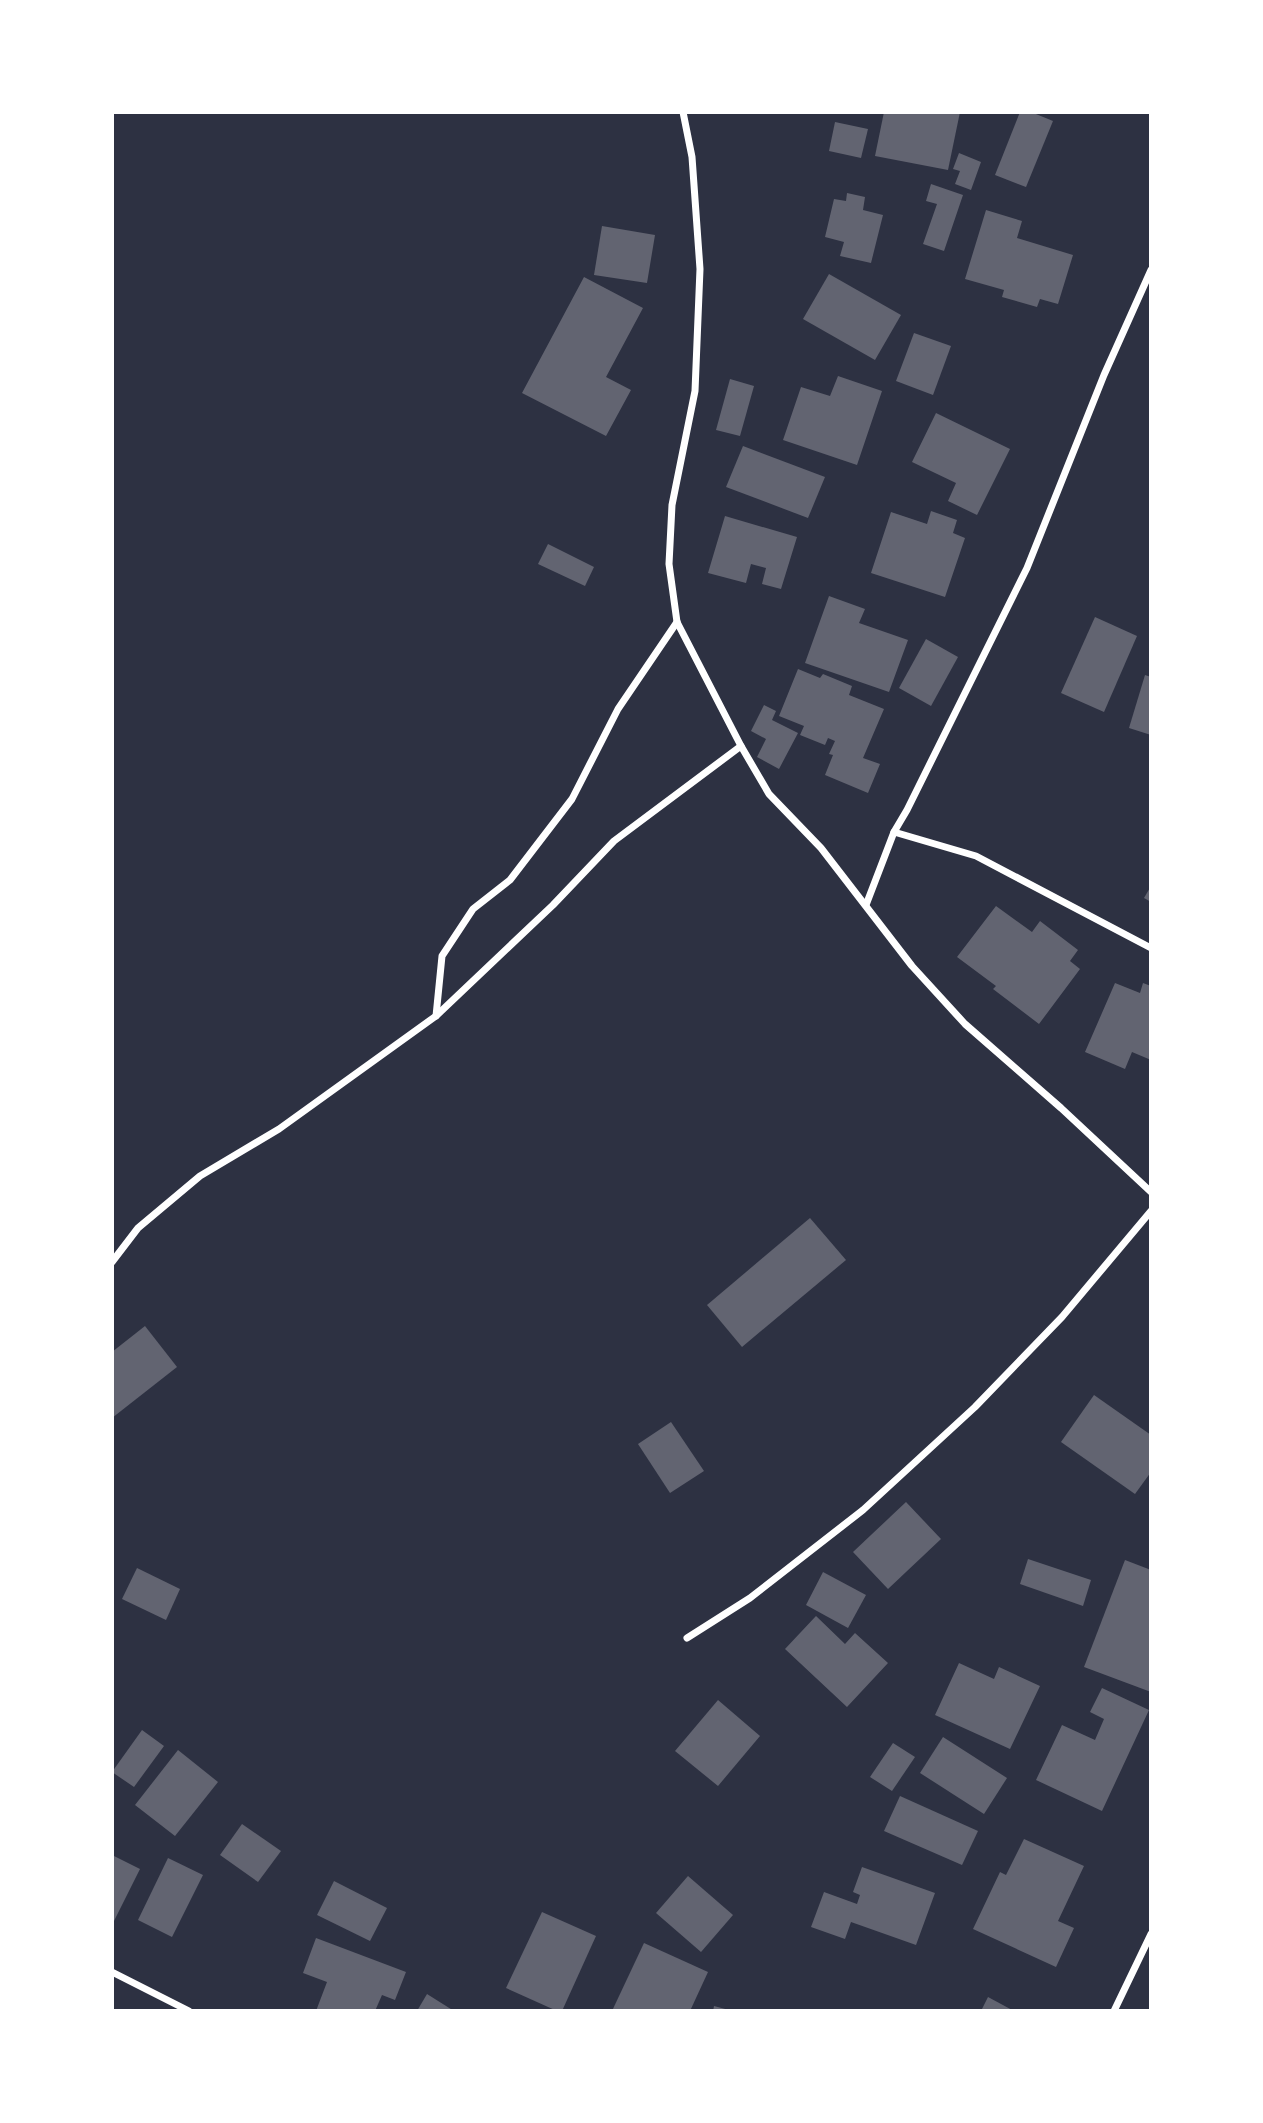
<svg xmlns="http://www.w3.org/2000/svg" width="1263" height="2123" font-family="'Titillium Web',sans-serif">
	<rect width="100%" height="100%" fill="#2d3142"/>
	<g fill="#626471">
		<polygon points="884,112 960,112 948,170 875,156"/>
		<polygon points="1020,112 1031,112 1053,121 1026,187 995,175"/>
		<polygon points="835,122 868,129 861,158 829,151"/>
		<polygon points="959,153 981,162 971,190 955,184 960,171 953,169"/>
		<polygon points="931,184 963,195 944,251 923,244 937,204 926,201"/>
		<polygon points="847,193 865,197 863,210 883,215 871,263 840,256 844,242 825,237 834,199 846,201"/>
		<polygon points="986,210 1022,221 1017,238 1073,255 1058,304 1040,299 1037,307 1002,297 1004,290 965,279"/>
		<polygon points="602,226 655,235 647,283 594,275"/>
		<polygon points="829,274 901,315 875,360 803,319"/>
		<polygon points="584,277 643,308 606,377 631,390 606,436 522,393"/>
		<polygon points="914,333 951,346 933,395 896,381"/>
		<polygon points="838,376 882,391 857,465 783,440 801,387 830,396"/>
		<polygon points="730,379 754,386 740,436 716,430"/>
		<polygon points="936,413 1010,449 977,515 948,501 956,483 912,462"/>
		<polygon points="743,446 825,477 808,518 726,487"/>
		<polygon points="931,511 957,520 953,533 965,538 945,597 871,573 891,512 927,524"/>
		<polygon points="725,516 797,537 781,589 762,584 766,568 751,564 746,583 708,573"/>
		<polygon points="548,544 594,567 585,586 538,564"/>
		<polygon points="829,596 865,609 859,623 908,640 889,692 805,663"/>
		<polygon points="1095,617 1137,636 1104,712 1061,693"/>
		<polygon points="926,639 958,657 931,706 899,688"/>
		<polygon points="798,669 820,678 823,674 852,686 849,695 884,709 863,758 880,764 868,793 825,775 833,755 829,754 835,741 828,738 825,745 800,735 804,726 779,716"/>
		<polygon points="1145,675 1151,677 1151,735 1129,728"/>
		<polygon points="764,705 776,711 772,720 798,733 779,769 757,757 766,739 751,731"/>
		<polygon points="1151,886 1151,902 1144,898"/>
		<polygon points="996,906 1032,932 1040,921 1078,950 1070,961 1080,969 1039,1024 993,989 996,986 957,957"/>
		<polygon points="1115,983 1140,993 1143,983 1151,986 1151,1060 1132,1052 1125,1069 1085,1052"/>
		<polygon points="810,1218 846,1260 742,1347 707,1305"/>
		<polygon points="145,1326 177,1367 112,1418 112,1352"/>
		<polygon points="1094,1395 1151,1435 1151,1472 1135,1494 1061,1442"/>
		<polygon points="671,1422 704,1471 670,1493 638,1444"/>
		<polygon points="906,1502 941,1539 888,1589 853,1552"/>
		<polygon points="1028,1559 1091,1580 1083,1606 1020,1584"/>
		<polygon points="1125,1560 1151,1570 1151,1692 1084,1667"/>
		<polygon points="137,1568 180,1589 166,1620 122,1599"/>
		<polygon points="823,1572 866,1595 848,1628 806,1605"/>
		<polygon points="816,1616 845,1644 855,1633 888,1663 847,1707 785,1649"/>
		<polygon points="959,1663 994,1679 999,1667 1040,1686 1010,1749 935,1715"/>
		<polygon points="1102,1688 1149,1710 1102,1811 1036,1780 1062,1725 1095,1740 1104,1719 1090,1712"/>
		<polygon points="718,1700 760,1736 718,1786 675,1751"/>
		<polygon points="142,1730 164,1746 134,1787 112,1772"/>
		<polygon points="943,1737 1007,1778 984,1814 920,1773"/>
		<polygon points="893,1743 915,1757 892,1791 870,1777"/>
		<polygon points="178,1750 218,1782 175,1836 135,1805"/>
		<polygon points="900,1796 978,1831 962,1865 884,1831"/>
		<polygon points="242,1824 281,1851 258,1882 220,1855"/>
		<polygon points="1024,1839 1084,1866 1058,1921 1074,1928 1056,1967 973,1929 1000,1872 1006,1875"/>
		<polygon points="112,1855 140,1869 112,1925"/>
		<polygon points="168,1858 203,1875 172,1937 138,1920"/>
		<polygon points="862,1867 935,1893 916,1945 851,1922 845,1939 811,1927 824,1892 857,1904 860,1895 853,1892"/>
		<polygon points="688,1876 733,1915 701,1952 656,1913"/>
		<polygon points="334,1881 387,1908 370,1941 317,1915"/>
		<polygon points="542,1912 596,1936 562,2011 557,2011 506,1988"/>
		<polygon points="316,1938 406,1972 395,2000 382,1995 375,2011 316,2011 327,1982 303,1973"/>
		<polygon points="644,1943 708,1972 690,2011 612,2011"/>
		<polygon points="427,1994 454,2011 417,2011"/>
		<polygon points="988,1997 1014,2011 981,2011"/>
		<polygon points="714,2006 729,2010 729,2011 713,2011"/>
	</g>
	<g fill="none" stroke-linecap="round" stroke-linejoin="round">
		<g stroke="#fff" stroke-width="7">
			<polyline points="683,112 692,157 700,269 695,391 672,505 669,564 677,622 741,746 769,794 821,848 912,966 965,1024 1061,1108 1151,1192"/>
			<polyline points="894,832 976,856 1151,948"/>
			<polyline points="866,905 894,832 907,810 1027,568 1104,375 1151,270"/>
			<polyline points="436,1016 442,956 473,909 510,880 572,799 618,709 677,622"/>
			<polyline points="112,1262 138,1228 200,1176 279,1129 436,1016 553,905 614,841 741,746"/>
			<polyline points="687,1638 750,1598 863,1510 975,1407 1062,1317 1151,1211"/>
			<polyline points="112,1972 189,2011"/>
			<polyline points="1114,2011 1151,1934"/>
		</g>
	</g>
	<rect width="1263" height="2123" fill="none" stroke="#ffffff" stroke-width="228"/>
</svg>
